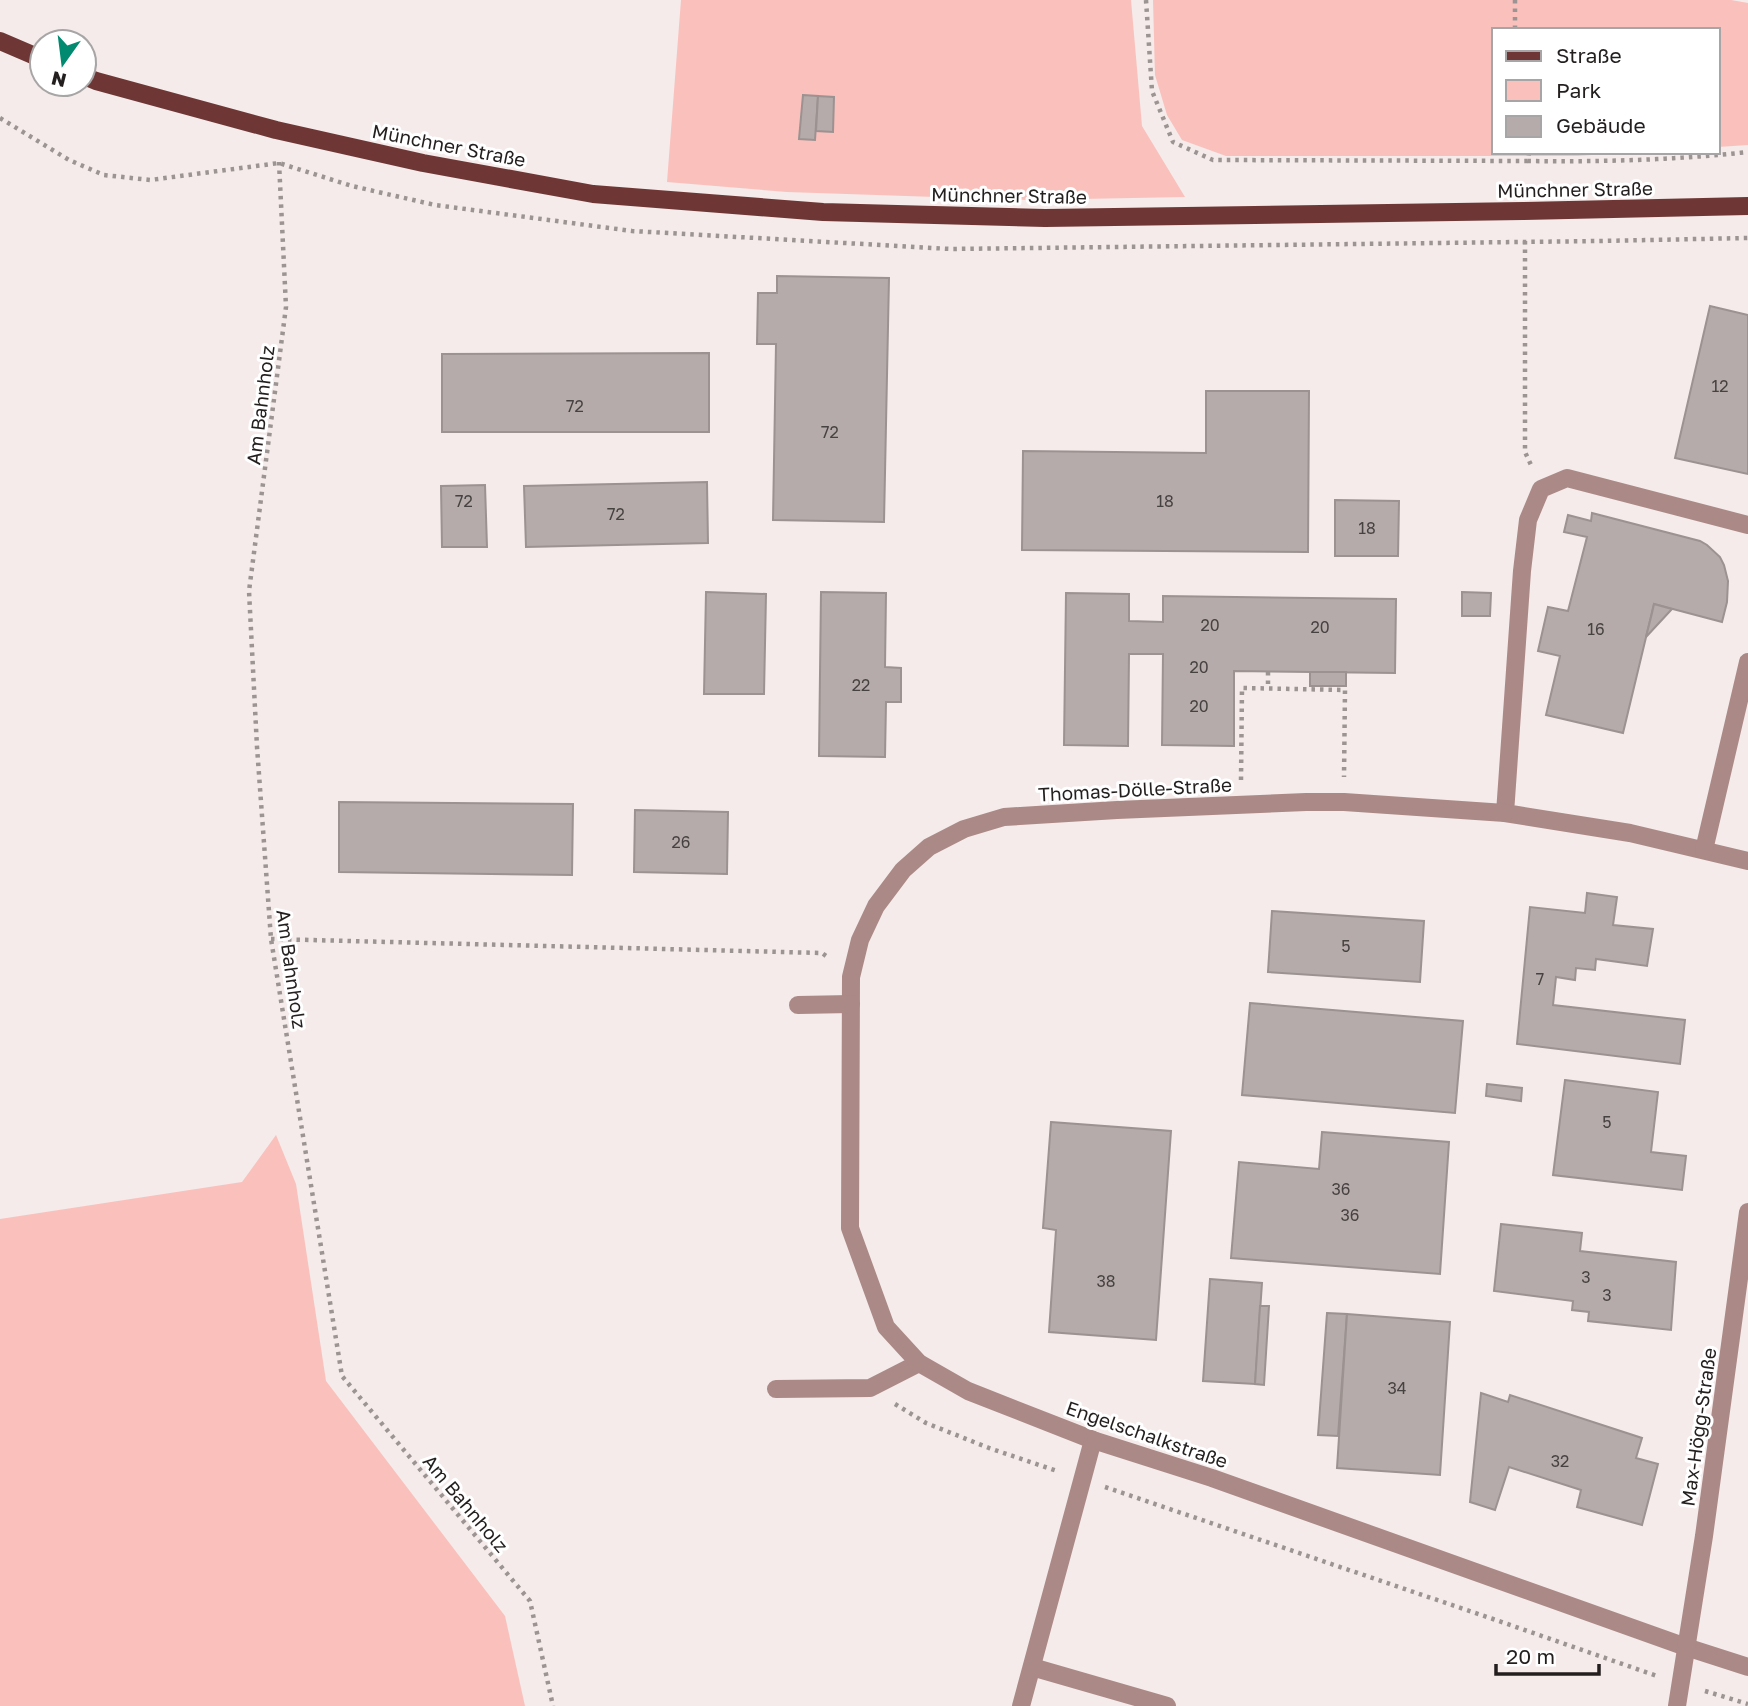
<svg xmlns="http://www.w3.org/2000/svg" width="1748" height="1706" font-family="'Golos Text',sans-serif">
	<rect width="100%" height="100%" fill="#f4ebea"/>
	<g fill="#fac0bc">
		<polygon points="681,0 1131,0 1142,126 1185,197 1028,200 787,192 667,182"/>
		<polygon points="1153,0 1731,0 1748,3 1748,145 1718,147 1718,30 1494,30 1494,152 1635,152 1577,156 1226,156 1182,140 1167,115 1155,75"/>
		<polygon points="276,1135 296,1184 326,1381 505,1616 525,1706 0,1706 0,1219 242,1182"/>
	</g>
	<g fill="#b4abaa" stroke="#9b9291" stroke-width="2">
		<polygon points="803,95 818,96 815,140 799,139"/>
		<polygon points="818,96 834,97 833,132 816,131"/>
		<polygon points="777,276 889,278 884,522 773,520 776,344 757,344 758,293 777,293"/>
		<polygon points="1710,306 1748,315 1748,474 1675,458"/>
		<polygon points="709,353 709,432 442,432 442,354"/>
		<polygon points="1206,391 1309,391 1308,552 1022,550 1023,451 1206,453"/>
		<polygon points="707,482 708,543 526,547 524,486"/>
		<polygon points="485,485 487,547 442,547 441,486"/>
		<polygon points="1335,500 1399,501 1398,556 1335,556"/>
		<polygon points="1592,513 1700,541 1707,545 1720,557 1724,565 1728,581 1727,602 1722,622 1654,604 1623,733 1546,715 1560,656 1538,651 1548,607 1568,611 1587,537 1564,532 1568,515 1591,521"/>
		<polygon points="706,592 766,594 764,694 704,694"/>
		<polygon points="821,592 886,593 885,667 901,668 901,702 886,702 885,757 819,756"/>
		<polygon points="1462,592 1491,593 1490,616 1462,616"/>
		<polygon points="1066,593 1129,594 1129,621 1163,622 1163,596 1396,599 1395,673 1234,671 1234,746 1162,745 1163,654 1129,654 1128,746 1064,745"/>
		<polygon points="1654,604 1672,609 1646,637 1652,613"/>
		<rect x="1310" y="672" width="36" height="14"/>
		<polygon points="339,802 573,804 572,875 339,872"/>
		<polygon points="635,810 728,812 727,874 634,872"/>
		<polygon points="1587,893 1617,897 1613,925 1653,929 1647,966 1596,959 1595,970 1576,968 1575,980 1556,977 1553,1005 1685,1020 1680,1064 1517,1044 1530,907 1585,913"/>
		<polygon points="1272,911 1424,921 1420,982 1268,972"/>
		<polygon points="1250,1003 1463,1021 1455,1113 1242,1095"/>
		<polygon points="1565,1080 1658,1092 1651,1152 1686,1156 1682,1190 1553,1175"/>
		<polygon points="1487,1084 1522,1088 1521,1101 1486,1096"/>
		<polygon points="1051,1122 1171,1131 1156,1340 1049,1332 1056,1230 1043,1228"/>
		<polygon points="1322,1132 1449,1142 1440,1274 1231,1258 1239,1162 1319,1169"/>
		<polygon points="1501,1224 1582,1233 1580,1251 1676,1262 1671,1330 1588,1321 1589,1312 1572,1310 1573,1301 1494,1291"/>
		<polygon points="1210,1279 1262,1283 1255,1384 1203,1381"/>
		<polygon points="1260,1306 1269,1306 1264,1385 1255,1384"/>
		<polygon points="1327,1313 1347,1314 1338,1436 1318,1435"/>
		<polygon points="1347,1314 1450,1322 1440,1475 1337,1468"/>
		<polygon points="1481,1393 1508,1402 1510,1395 1642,1438 1636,1458 1658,1464 1642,1525 1577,1507 1581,1490 1509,1467 1495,1510 1470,1502"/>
	</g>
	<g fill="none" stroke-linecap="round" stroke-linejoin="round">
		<g stroke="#9b9493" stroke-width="4.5" stroke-dasharray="3.5 5" stroke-linecap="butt">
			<polyline points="1146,0 1152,91 1173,142 1213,160 1528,161"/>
			<polyline points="1515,0 1515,30"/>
			<polyline points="0,118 69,160 104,175 150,180 279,163 352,186 435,205 632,231 951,249 1600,241 1748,238"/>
			<path d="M1529,152L1528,161C1601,162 1675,160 1748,152"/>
			<polyline points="279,162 286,307 249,591 257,747 271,939 342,1376 530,1601 553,1706"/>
			<polyline points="1525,241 1525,452 1531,465"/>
			<polyline points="1268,672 1268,689"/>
			<polyline points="1241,780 1242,688 1345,690 1344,777"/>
			<polyline points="271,939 822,953 829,958"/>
			<polyline points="895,1404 926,1423 989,1448 1057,1471"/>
			<polyline points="1105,1487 1493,1619 1657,1676"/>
			<polyline points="1705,1691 1748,1704"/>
		</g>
		<g stroke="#ab8986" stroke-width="18">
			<polyline points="1748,525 1567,478 1541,489 1528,520 1522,571 1505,813 1630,833 1748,861"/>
			<polyline points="1505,813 1344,802 1306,802 1117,810 1004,817 964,829 929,847 903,870 876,906 860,940 851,977 850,1228 886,1327 919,1363 968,1391 1093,1440 1212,1478 1686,1647 1748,1667"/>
			<polyline points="1704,850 1748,662"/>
			<polyline points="798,1005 851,1004"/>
			<polyline points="776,1389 870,1388 919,1363"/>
			<polyline points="1032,1667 1167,1706"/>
			<polyline points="1021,1706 1093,1440"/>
			<polyline points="1677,1706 1704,1536 1748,1212"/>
		</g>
		<g stroke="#6e3735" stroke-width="18">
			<polyline points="0,41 42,59"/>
			<polyline points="84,76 96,81 276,130 423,163 593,194 823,212 1045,218 1523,211 1748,206"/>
		</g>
	</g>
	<g text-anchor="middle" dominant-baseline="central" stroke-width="6" stroke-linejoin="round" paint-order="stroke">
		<g font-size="16" fill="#474242">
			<text x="1720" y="386">12</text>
			<text x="575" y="406">72</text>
			<text x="830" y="432">72</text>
			<text x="464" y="501">72</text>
			<text x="1165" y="501">18</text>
			<text x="616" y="514">72</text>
			<text x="1367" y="528">18</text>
			<text x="1210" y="625">20</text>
			<text x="1320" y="627">20</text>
			<text x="1596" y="629">16</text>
			<text x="1199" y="667">20</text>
			<text x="861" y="685">22</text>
			<text x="1199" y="706">20</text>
			<text x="681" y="842">26</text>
			<text x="1346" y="946">5</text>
			<text x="1540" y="979">7</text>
			<text x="1607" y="1122">5</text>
			<text x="1341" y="1189">36</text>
			<text x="1350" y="1215">36</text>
			<text x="1586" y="1277">3</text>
			<text x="1106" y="1281">38</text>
			<text x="1607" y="1295">3</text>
			<text x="1397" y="1388">34</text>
			<text x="1560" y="1461">32</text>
		</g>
		<g font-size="19" fill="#231f1f" stroke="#fff">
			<text transform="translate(449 145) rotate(11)">Münchner Straße</text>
			<text transform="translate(1575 189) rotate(-1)">Münchner Straße</text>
			<text transform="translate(1009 195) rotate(1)">Münchner Straße</text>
			<text transform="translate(260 405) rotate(-83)">Am Bahnholz</text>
			<text transform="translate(1135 789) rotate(-3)">Thomas-Dölle-Straße</text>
			<text transform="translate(292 969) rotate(82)">Am Bahnholz</text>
			<text transform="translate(1698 1427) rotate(-82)">Max-Högg-Straße</text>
			<text transform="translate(1147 1434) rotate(19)">Engelschalkstraße</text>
			<text transform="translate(466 1503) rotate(50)">Am Bahnholz</text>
		</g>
	</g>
	<rect x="1492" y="28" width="228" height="126" fill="#ffffff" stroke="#a7a5a5" stroke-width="2"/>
	<rect x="1506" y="51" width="35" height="10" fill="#6e3735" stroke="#a7a5a5" stroke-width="2"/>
	<text x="1556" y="63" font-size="21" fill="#231f1f">Straße</text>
	<rect x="1506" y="80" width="35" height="21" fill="#fac0bc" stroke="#a7a5a5" stroke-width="2"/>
	<text x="1556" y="98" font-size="21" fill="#231f1f">Park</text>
	<rect x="1506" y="116" width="35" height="21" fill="#b4abaa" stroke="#a7a5a5" stroke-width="2"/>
	<text x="1556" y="133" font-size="21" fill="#231f1f">Gebäude</text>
	<g transform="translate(63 63) rotate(194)"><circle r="33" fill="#ffffff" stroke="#a7a5a5" stroke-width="2"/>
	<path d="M0-5L12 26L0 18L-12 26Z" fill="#028a70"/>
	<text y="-10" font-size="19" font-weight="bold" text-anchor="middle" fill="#231f1f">N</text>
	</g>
	<path d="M1496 1664v10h103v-10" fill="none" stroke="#231f1f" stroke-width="3.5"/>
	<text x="1506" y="1664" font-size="21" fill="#231f1f" stroke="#ffffff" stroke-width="5" paint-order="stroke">20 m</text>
</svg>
